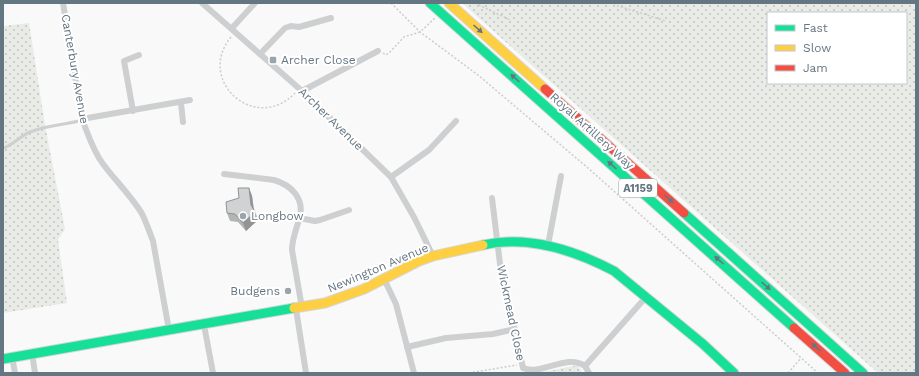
<svg xmlns="http://www.w3.org/2000/svg" width="919" height="376" font-family="'Work Sans',sans-serif">
	<defs>
		<pattern id="green-dots" width="8" height="8" patternUnits="userSpaceOnUse"><rect width="8" height="8" fill="#e8ebe6"/><path d="M2 2h.1M6 6h.1" fill="none" stroke="#c0c3c0" stroke-width="1.8" stroke-linecap="round"/></pattern>
	</defs>
	<rect width="100%" height="100%" fill="#f9f9f9"/>
	<g fill="url(#green-dots)" fill-rule="evenodd">
		<path d="M462,3H916V373H878ZM768,13H906V83H768Z"/>
		<polygon points="29,23 45,125 65,229 58,240 67,303 3,313 3,26"/>
		<polygon points="578,365 582,373 539,373"/>
	</g>
	<g fill="none" stroke-linecap="round" stroke-linejoin="round">
		<g stroke="#d5d6d7" stroke-width="11">
			<g id="fast">
				<polyline points="430,3 794,328"/>
				<polyline points="684,213 863,373"/>
				<path d="M483,245C528,235 574,250 614,271L703,344L734,373"/>
				<polyline points="3,359 294,308"/>
			</g>
		</g>
		<g stroke="#d5d6d7" stroke-width="11">
			<g id="slow">
				<polyline points="449,3 545,89"/>
				<polyline points="294,308 325,303 364,289 419,261 433,256 483,245"/>
			</g>
		</g>
		<g stroke="#d5d6d7" stroke-width="11">
			<g id="jam">
				<polyline points="545,89 684,213"/>
				<polyline points="794,328 845,373"/>
			</g>
		</g>
		<g stroke="#cbcccd" stroke-width="1.5" stroke-dasharray="2 2" stroke-linecap="butt">
			<polyline points="391,3 420,32 478,75 588,168 818,373"/>
			<polyline points="475,3 510,20"/>
			<polyline points="614,3 618,6 666,21"/>
			<path d="M231,37C195,81 256,134 295,93"/>
			<polyline points="383,53 386,55 390,52 404,37 420,32 435,18"/>
			<polyline points="469,373 517,365"/>
			<polyline points="788,373 801,358"/>
		</g>
		<path stroke="#cecfd0" stroke-width="3" d="M3,148C12,146 20,136 30,132C47,125 65,125 83,120"/>
		<g stroke="#cecfd0" stroke-width="6">
			<path d="M63,3L82,119C88,134 93,151 103,164C115,180 130,195 141,212C146,221 149,231 153,241L169,330"/>
			<polyline points="202,3 302,91 391,177 415,219 433,256"/>
			<polyline points="232,28 255,3"/>
			<polyline points="260,54 285,28 291,26 299,27 331,18"/>
			<polyline points="302,91 378,51"/>
			<polyline points="181,103 183,122"/>
			<polyline points="133,111 124,61 139,55"/>
			<polyline points="82,119 190,100"/>
			<path d="M224,174L274,180C291,185 304,198 300,216C297,228 292,238 292,250L302,308"/>
			<polyline points="391,177 429,150 456,121"/>
			<path d="M492,198L500,264L523,368C541,376 567,353 585,366"/>
			<polyline points="299,218 315,221 320,220 349,210"/>
			<polyline points="548,245 561,176"/>
			<polyline points="384,279 396,304 414,373"/>
			<polyline points="296,309 306,373"/>
			<polyline points="204,325 213,373"/>
			<polyline points="407,347 446,338 493,334 515,329"/>
			<polyline points="32,353 35,373"/>
			<polyline points="12,357 15,373"/>
			<polyline points="589,373 585,366 646,297"/>
		</g>
		<use href="#fast" stroke="#16e098" stroke-width="9"/>
		<use href="#slow" stroke="#ffcf43" stroke-width="9"/>
		<use href="#jam" stroke="#f24e42" stroke-width="9"/>
	</g>
	<polygon fill="#b3b5b5" points="249,188 252,196 254,209 258,220 246,231 238,222 230,221 227,213 239,198"/>
	<g fill="#929394">
		<polygon points="249,188 252,196 254,213 251,205"/>
		<polygon points="255,212 258,220 246,231 243,223"/>
	</g>
	<polygon fill="#d0d2d3" stroke="#929394" points="238,188 249,188 251,205 255,212 243,223 235,214 227,213 226,202 239,198"/>
	<defs><path id="oneway-solid" d="M-6-.8H1V-3.2L6.5 0L1 3.2V.8H-6Z"/></defs>
	<g fill="#657683">
		<use href="#oneway-solid" transform="translate(478 29) rotate(42)"/>
		<use href="#oneway-solid" transform="translate(515 78) rotate(-138)"/>
		<use href="#oneway-solid" transform="translate(612 165) rotate(-138)"/>
		<use href="#oneway-solid" transform="translate(669 199) rotate(42)"/>
		<use href="#oneway-solid" transform="translate(719 260) rotate(-138)"/>
		<use href="#oneway-solid" transform="translate(766 286) rotate(42)"/>
		<use href="#oneway-solid" transform="translate(816 347) rotate(-138)"/>
	</g>
	<g fill="#99a4ac" stroke="#fff" stroke-width="1.5">
		<rect x="269" y="56" width="8" height="8" rx="2"/>
		<circle cx="243" cy="216" r="4"/>
		<circle cx="288" cy="291" r="4"/>
	</g>
	<g text-anchor="middle" dominant-baseline="central" stroke-width="4" stroke-linejoin="round" paint-order="stroke">
		<rect fill="#fff" stroke="#939fa8" stroke-width="1" x="619" y="179" width="38" height="18" rx="3"/>
		<g font-size="11" font-weight="bold" fill="#657683">
			<text x="638" y="188">A1159</text>
		</g>
		<g font-size="12" fill="#657683" stroke="#fff" text-anchor="start">
			<text x="281" y="60">Archer Close</text>
			<text x="251" y="216">Longbow</text>
			<text x="280" y="291" text-anchor="end">Budgens</text>
		</g>
		<g font-size="12" fill="#657683" stroke="#fff">
			<text transform="translate(75 69) rotate(80)">Canterbury Avenue</text>
			<text transform="translate(331 119) rotate(44)">Archer Avenue</text>
			<text transform="translate(592 131) rotate(42)">Royal Artillery Way</text>
			<text transform="translate(378 268) rotate(-23)">Newington Avenue</text>
			<text transform="translate(511 313) rotate(78)">Wickmead Close</text>
		</g>
	</g>
	<rect width="919" height="376" fill="none" stroke="#657683" stroke-width="8"/>
	<rect x="767" y="12" width="140" height="72" fill="#ffffff" stroke="#c1c8cd"/>
	<rect x="775" y="25" width="20" height="6" fill="#16e098" stroke="#c1c8cd"/>
	<text x="803" y="32" font-size="12" fill="#657683">Fast</text>
	<rect x="775" y="45" width="20" height="6" fill="#ffcf43" stroke="#c1c8cd"/>
	<text x="803" y="52" font-size="12" fill="#657683">Slow</text>
	<rect x="775" y="65" width="20" height="6" fill="#f24e42" stroke="#c1c8cd"/>
	<text x="803" y="72" font-size="12" fill="#657683">Jam</text>
</svg>
